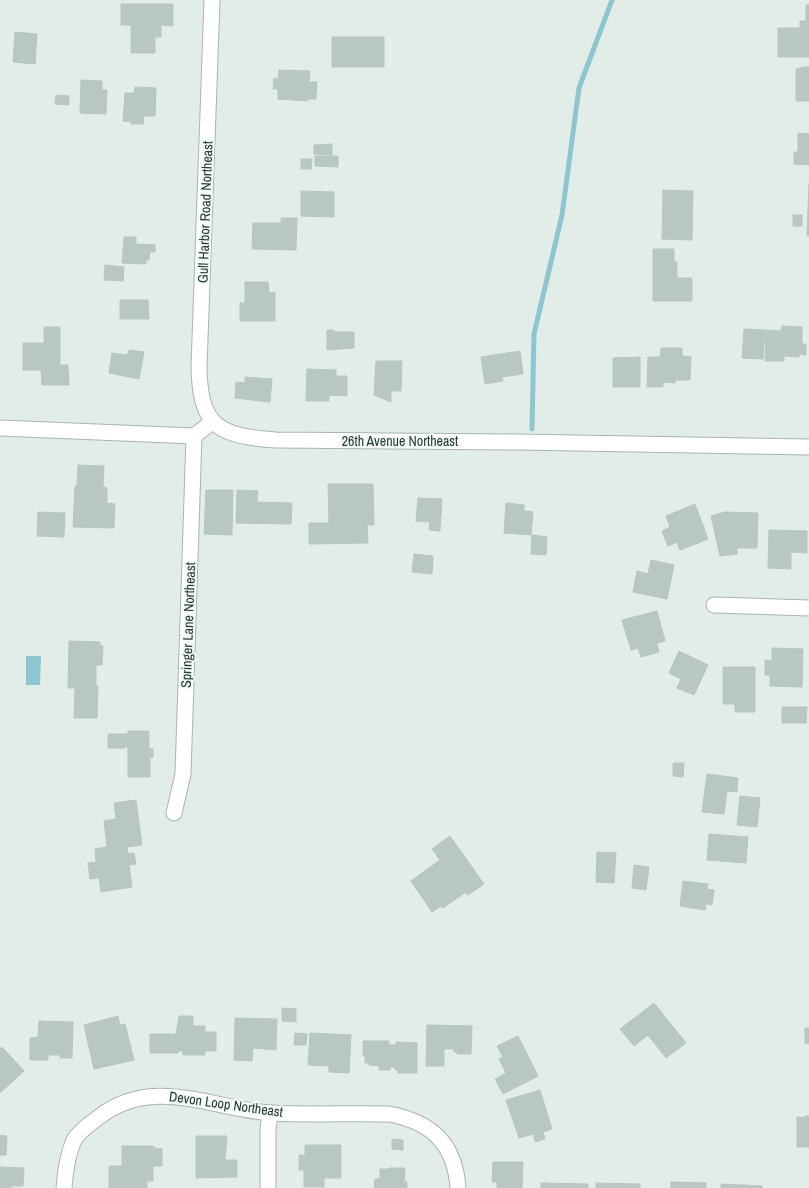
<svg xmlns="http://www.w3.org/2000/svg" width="809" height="1188" font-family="'Archivo Narrow',sans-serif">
	<rect width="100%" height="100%" fill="#e3ede8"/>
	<polygon fill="#8dc6cf" points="26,656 41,656 40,685 26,685"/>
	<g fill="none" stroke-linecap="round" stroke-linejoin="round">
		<polyline stroke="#8dc6cf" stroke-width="5" points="532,429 534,334 562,215 579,88 612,0"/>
	</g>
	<g fill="#b9c7c1" stroke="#b6c6bf">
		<polygon points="121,4 173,4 173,26 161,25 161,37 155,37 155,53 131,53 131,25 121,25"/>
		<polygon points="806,5 809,5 809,57 778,57 778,28 800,28 800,21 806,21"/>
		<polygon points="15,32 37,34 35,64 13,62"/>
		<rect x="332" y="37" width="52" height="30"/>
		<polygon points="804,67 809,67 809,101 796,101 796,69"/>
		<polygon points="279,70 310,71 309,82 317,82 316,99 308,99 308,101 278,99 278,89 273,89 274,78 278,79"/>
		<polygon points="81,80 102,81 102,90 107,90 106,114 80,113"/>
		<polygon points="135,87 156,88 155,116 144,116 143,124 131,124 131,122 123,121 125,93 134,93"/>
		<polygon points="56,95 69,96 69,105 55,104"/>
		<polygon points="798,133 809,134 809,165 794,164 794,152 798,152"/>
		<polygon points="332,144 332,155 314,154 314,145"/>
		<polygon points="315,156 338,156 338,167 315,166"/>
		<polygon points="301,159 312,159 311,169 301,169"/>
		<polygon points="809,183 809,236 807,236"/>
		<polygon points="663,190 693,191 692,240 662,239"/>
		<polygon points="301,191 334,192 334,217 301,216"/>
		<rect x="793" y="215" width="9" height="11"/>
		<polygon points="281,218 297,218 296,250 252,249 253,223 281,223"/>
		<polygon points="124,237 136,237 136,244 155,245 155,252 150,252 149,260 146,260 146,264 122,263"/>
		<polygon points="653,249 674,249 674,262 677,262 677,278 692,278 692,301 653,301"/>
		<polygon points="105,265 124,267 123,281 104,280"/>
		<polygon points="245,282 268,282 269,293 275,292 275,321 240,321 240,303 245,303"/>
		<polygon points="120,300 148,300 149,319 120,319"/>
		<polygon points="782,326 802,327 802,344 806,344 806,355 799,354 799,357 784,356 784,361 765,361 766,330 781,331"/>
		<polygon points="44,327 60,327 60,365 68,365 69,385 42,385 41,370 23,370 23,343 44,343"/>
		<polygon points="744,329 765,330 763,359 742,358"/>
		<polygon points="327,330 334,330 334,332 354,332 354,348 327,350"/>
		<polygon points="661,348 682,348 682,356 691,357 690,380 675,380 675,383 663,382 663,387 647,387 648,357 660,357"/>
		<polygon points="129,350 144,352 139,379 109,373 112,353 127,355"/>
		<polygon points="520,351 523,374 502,377 503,381 485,384 481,357"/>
		<polygon points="640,357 640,387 613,387 613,358"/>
		<polygon points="376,361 402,361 401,391 391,391 391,402 374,395"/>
		<polygon points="307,369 336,370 336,376 347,376 347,396 329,395 329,401 306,401"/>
		<polygon points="245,377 272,379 270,402 235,398 236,382 245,383"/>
		<polygon points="78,465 104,466 103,487 107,488 107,503 115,504 114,528 73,527 75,486 77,486"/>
		<polygon points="328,484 373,484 374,525 367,525 368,543 309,544 309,523 329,523"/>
		<polygon points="206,490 233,490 232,535 204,534"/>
		<polygon points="237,490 258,491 257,502 292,503 291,524 236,523"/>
		<polygon points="418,498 442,499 440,531 429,530 430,522 416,521"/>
		<polygon points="506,503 524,505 524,511 533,512 531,535 504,533"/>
		<polygon points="695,504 708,539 680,550 677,542 668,546 662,531 670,527 666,516"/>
		<polygon points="38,512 65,513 64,537 37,536"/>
		<polygon points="725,512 758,513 757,548 737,548 737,554 720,556 711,516"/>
		<polygon points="769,530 807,531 807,553 791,552 791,569 768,568"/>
		<polygon points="532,535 547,537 546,555 531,554"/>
		<polygon points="414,554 433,556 432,574 412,572"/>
		<polygon points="651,560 674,565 667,599 633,592 637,571 648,574"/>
		<polygon points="657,611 665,641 657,643 659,652 641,657 638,648 631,650 622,620"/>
		<polygon points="69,641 100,642 100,646 103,646 102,665 96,665 96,686 98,686 97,718 74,718 75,688 68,688"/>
		<polygon points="772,648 803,649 802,687 770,686 770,675 765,675 765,660 772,661"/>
		<polygon points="679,651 708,665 694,695 677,688 681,679 669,673"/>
		<polygon points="723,667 755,667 755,712 735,712 735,704 723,704"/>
		<polygon points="782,707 807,707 806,723 782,723"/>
		<polygon points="128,731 149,731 149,749 153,749 153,757 150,758 150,777 128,777 128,748 125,744 125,748 108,748 108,734 128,734"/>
		<polygon points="673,763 684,763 683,777 673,776"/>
		<polygon points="707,774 738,778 737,792 727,791 724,814 702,812"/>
		<polygon points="740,796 760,798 757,827 737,825"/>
		<polygon points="136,800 142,845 127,847 128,854 134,853 136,864 129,865 132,887 101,892 99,878 90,879 88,863 96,862 95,849 107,847 104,821 116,819 114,803"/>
		<polygon points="709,834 748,837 746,863 707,860"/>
		<polygon points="450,836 484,884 468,895 466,892 443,908 441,906 432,912 411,881 440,860 432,849"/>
		<polygon points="597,852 616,853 614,883 596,882"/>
		<polygon points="634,865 649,867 646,890 632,888"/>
		<polygon points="683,881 708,884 707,889 714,890 712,905 706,904 705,910 680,906"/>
		<polygon points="654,1003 686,1043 666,1058 648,1035 634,1046 620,1029"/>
		<polygon points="282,1008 296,1009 296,1022 282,1021"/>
		<polygon points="118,1016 120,1025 125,1024 134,1060 94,1069 84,1025"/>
		<polygon points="179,1016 193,1016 193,1026 205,1026 205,1032 216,1032 216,1051 205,1051 205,1055 183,1055 183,1051 178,1051 178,1053 150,1053 150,1034 176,1034"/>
		<polygon points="235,1018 277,1019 276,1050 253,1048 252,1061 234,1060"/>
		<polygon points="39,1021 73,1022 72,1058 60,1058 60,1055 48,1055 48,1060 30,1060 30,1038 38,1037"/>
		<polygon points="427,1025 472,1026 471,1054 457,1054 457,1052 454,1052 454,1049 444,1049 444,1066 426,1066"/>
		<polygon points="805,1028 809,1028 809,1043 805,1044"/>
		<polygon points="295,1033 307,1034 306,1045 294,1045"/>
		<polygon points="310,1033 351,1035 349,1073 329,1072 329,1066 308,1065"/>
		<polygon points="518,1036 538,1076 503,1094 495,1079 506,1073 499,1059 503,1057 497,1046"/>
		<polygon points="363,1041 389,1041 389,1045 396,1045 396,1042 417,1043 417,1073 398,1073 398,1070 395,1070 395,1067 390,1067 390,1070 379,1070 379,1066 369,1065 369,1063 365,1063 365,1056 363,1056"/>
		<polygon points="2,1047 24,1071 0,1093 0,1049"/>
		<polygon points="540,1090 552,1129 543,1132 545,1139 535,1142 533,1134 519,1138 506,1100"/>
		<polygon points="805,1116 809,1116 809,1147 797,1147 797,1117 805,1118"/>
		<polygon points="0,1135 7,1136 6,1155 0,1155"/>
		<polygon points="196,1136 227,1136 225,1160 237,1160 237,1177 196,1178"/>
		<polygon points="392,1139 403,1140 403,1150 392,1149"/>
		<polygon points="305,1145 341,1145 341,1178 324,1178 324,1187 304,1187 304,1170 299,1170 299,1155 305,1155"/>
		<polygon points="122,1146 153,1146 154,1148 162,1149 162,1166 153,1166 153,1181 147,1181 147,1188 109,1188 109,1166 122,1166"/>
		<polygon points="493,1162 523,1162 522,1188 497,1188 497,1182 492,1182"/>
		<polygon points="0,1167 24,1168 23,1186 11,1186 11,1188 0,1188"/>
		<polygon points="389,1168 405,1168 404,1182 407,1182 407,1188 374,1188 375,1179 380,1179 380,1169 389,1169"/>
		<polygon points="671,1182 706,1183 706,1188 671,1188"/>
		<polygon points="541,1183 588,1184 588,1188 541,1188"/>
		<polygon points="596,1183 640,1184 640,1188 596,1188"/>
		<polygon points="721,1184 762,1186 762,1188 721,1188"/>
	</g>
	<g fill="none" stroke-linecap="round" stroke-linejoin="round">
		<g stroke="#a6b5af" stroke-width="17">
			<g id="minor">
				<polyline points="0,428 194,436 212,422"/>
				<polyline points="714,605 809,608"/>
				<polyline points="174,813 183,774 194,436"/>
				<path d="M64,1188C65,1173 68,1154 74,1140C79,1131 91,1123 99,1117C153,1075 212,1109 271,1113C310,1115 350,1113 389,1114C432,1122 455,1144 458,1188"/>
				<polyline points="268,1188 268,1130 270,1113"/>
			</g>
		</g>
		<g stroke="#a6b5af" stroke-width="17">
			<path id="tertiary" d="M212,0L199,367C200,427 219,436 276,440L518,442L809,447"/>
		</g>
		<use href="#minor" stroke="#fff" stroke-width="15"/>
		<use href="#tertiary" stroke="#fff" stroke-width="15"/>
	</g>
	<g text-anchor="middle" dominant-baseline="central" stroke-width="4" stroke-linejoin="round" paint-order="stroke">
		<g font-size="14" fill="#233d36" stroke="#f4f9f6">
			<text transform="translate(205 212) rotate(-88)">Gull Harbor Road Northeast</text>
			<text x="400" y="441">26th Avenue Northeast</text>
			<text transform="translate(188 625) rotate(-88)">Springer Lane Northeast</text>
			<text transform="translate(226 1104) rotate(8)">Devon Loop Northeast</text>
		</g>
	</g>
</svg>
